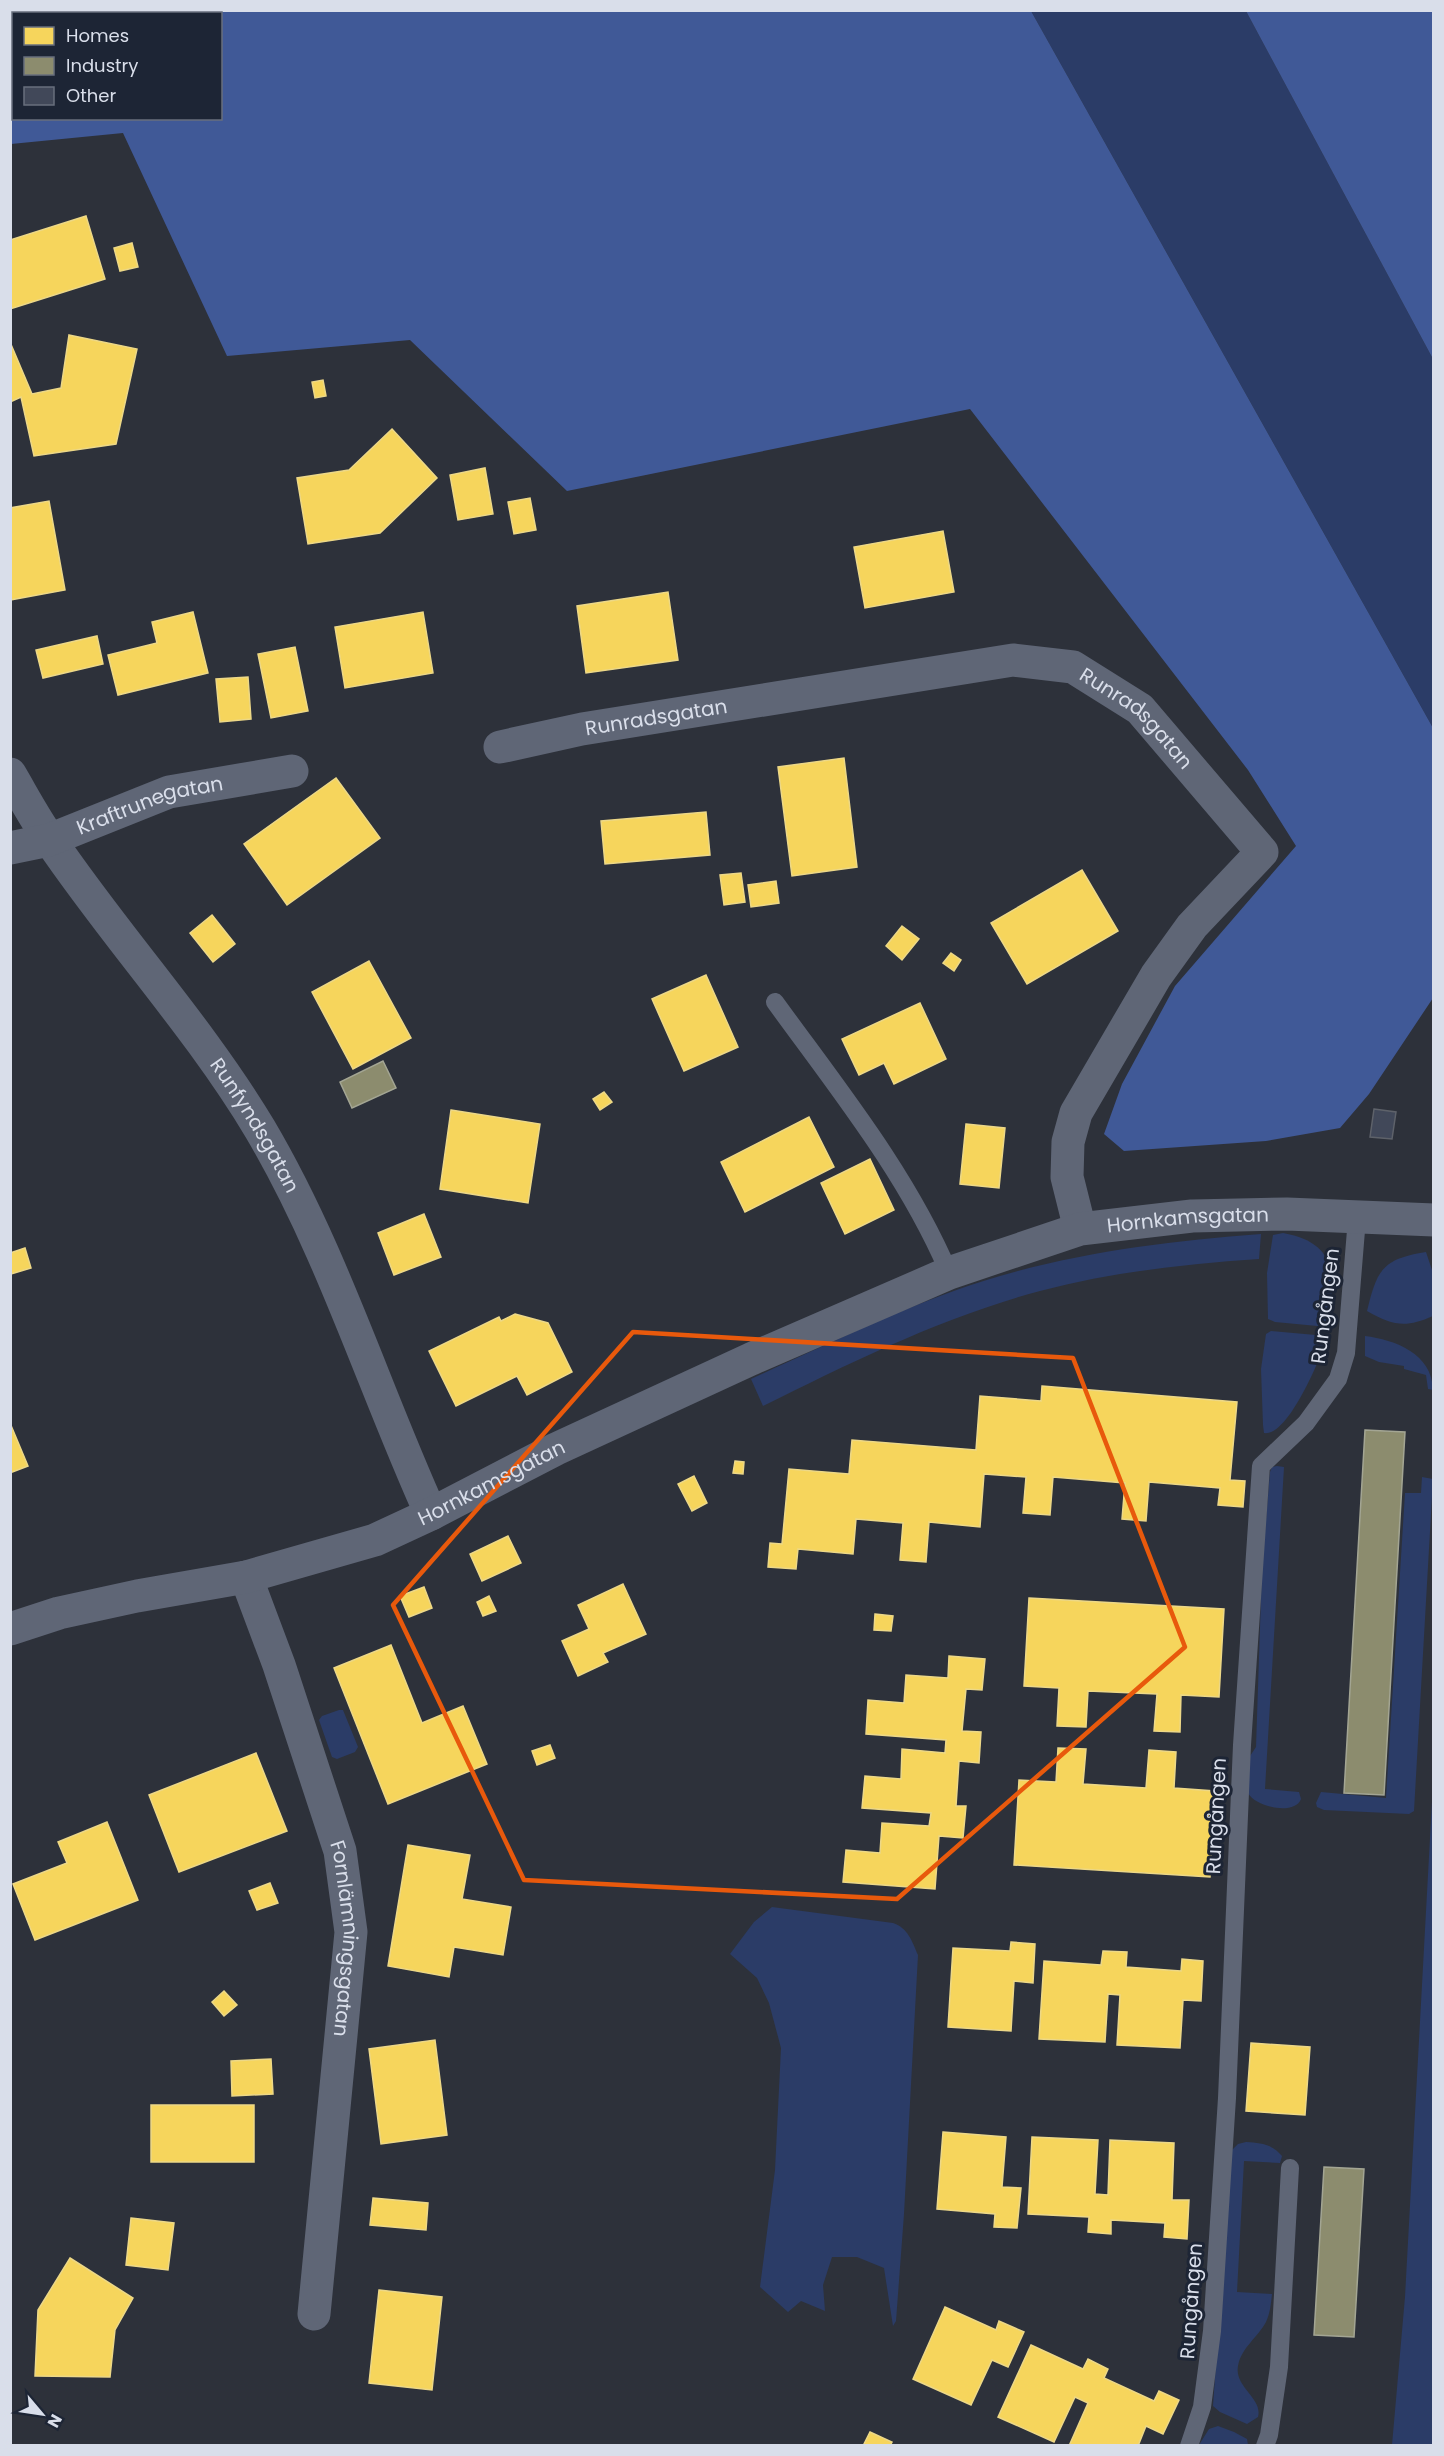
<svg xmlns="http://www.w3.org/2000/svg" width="1444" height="2456" font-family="Poppins,sans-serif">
	<rect width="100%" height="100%" fill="#2d313a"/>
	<g fill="#2b3c67">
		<polygon points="1031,11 1246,11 1433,359 1433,728"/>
		<path d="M1283,1233C1340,1243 1335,1280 1328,1327L1275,1322L1268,1319L1267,1273L1273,1235Z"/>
		<path d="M1261,1234L1259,1259C1185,1264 1112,1272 1040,1291C943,1317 852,1362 763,1406L751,1379C830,1343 917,1300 1000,1276C1086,1251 1172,1241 1261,1234Z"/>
		<path d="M1426,1252L1433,1273V1316C1406,1328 1393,1326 1367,1311C1377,1270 1382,1259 1426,1252Z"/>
		<path d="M1271,1331L1327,1336V1338C1321,1357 1288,1437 1264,1433L1263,1425L1261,1369L1266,1334Z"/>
		<path d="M1365,1336C1395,1340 1432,1353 1433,1390L1428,1389L1426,1375L1404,1369V1366L1379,1362L1365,1356Z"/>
		<path d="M1277,1466L1284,1467L1265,1789L1299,1792L1301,1799C1295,1816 1255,1807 1248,1793L1250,1756L1256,1747L1262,1568L1270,1472L1272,1467Z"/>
		<polygon points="1422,1477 1433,1479 1414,1811 1409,1814 1324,1810 1317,1807 1316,1803 1321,1792 1386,1798 1405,1493 1421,1493"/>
		<polygon points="339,1710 343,1710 358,1747 355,1752 337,1759 332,1757 319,1720 322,1716"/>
		<polygon points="1433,1783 1433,2445 1392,2445 1405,2297"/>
		<path d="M772,1907L893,1923C908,1928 912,1941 918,1955L904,2214L896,2321L893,2326L884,2268L857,2257H832L823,2285L825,2311L801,2301L788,2312L760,2287L775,2170L781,2048L769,2003L757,1978L730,1954L754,1922Z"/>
		<path d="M1246,2142C1261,2143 1272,2144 1282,2156L1280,2163L1244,2161L1237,2292L1272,2294C1271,2303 1270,2314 1266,2322C1258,2337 1241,2348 1238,2366C1234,2387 1263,2398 1258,2417L1247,2424L1220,2412L1213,2406L1231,2151L1238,2144Z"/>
		<polygon points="1218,2426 1234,2432 1247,2439 1248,2445 1199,2445 1209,2429"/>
	</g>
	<g fill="#405997" fill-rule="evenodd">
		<path d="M11,10L1031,11L1433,728V998L1369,1094L1340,1128L1266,1141L1124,1151L1104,1134L1122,1084L1175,986L1296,846L1248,770L970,409L567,491L410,340L227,356L123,133L11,144ZM14,14H220V118H14Z"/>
		<polygon points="1246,11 1433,11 1433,359"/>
	</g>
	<g fill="#f6d55c" stroke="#edd887" stroke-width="1.5">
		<polygon points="86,216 105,279 10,309 10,240"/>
		<polygon points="132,243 138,267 120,271 114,248"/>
		<polygon points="69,335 137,349 116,444 34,456 21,397 10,402 10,342 32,394 61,388"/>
		<polygon points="323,380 326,396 315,398 312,382"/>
		<polygon points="392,429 437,478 380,533 308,544 297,478 349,470"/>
		<polygon points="485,468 493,514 458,520 450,475"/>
		<polygon points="530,498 536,530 514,534 508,502"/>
		<polygon points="49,501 65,590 10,600 10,508"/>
		<polygon points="943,531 954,592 865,608 854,547"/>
		<polygon points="668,592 678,660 586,673 577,606"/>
		<polygon points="193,612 208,673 118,695 108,655 157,643 152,622"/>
		<polygon points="423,612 433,673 345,688 335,627"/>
		<polygon points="97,636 103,664 43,678 36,650"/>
		<polygon points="295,647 308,711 271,718 258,654"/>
		<polygon points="248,677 251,719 220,722 216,679"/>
		<polygon points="844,758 857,867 792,876 778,767"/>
		<polygon points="336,778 380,838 287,905 244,844"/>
		<polygon points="706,812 710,855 605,864 601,821"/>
		<polygon points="1082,870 1118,931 1027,984 991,923"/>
		<polygon points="741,873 745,902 724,905 720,875"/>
		<polygon points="776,881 779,903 751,907 748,885"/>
		<polygon points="212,915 235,944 213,962 190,933"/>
		<polygon points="902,926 919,939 902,960 886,946"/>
		<polygon points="951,953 961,960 954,971 943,963"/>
		<polygon points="369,961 411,1038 353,1069 312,992"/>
		<polygon points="706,975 738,1047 684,1071 652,999"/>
		<polygon points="920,1003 946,1059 894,1084 884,1063 859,1075 842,1039"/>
		<polygon points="604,1092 612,1102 600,1110 593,1099"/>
		<polygon points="451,1110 540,1124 528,1203 440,1189"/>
		<polygon points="809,1117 834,1167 745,1212 721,1162"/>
		<polygon points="966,1124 1005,1128 999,1188 960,1184"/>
		<polygon points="870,1159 894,1210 845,1234 821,1183"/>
		<polygon points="424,1214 441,1257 394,1275 378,1233"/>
		<polygon points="25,1248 31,1268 11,1274 10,1253"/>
		<polygon points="515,1314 548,1323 572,1372 527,1395 517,1376 456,1406 429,1351 499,1317 501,1321"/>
		<polygon points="1042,1386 1237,1402 1230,1480 1245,1481 1243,1507 1218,1505 1220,1488 1149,1482 1146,1521 1122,1519 1125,1483 1053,1477 1050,1515 1023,1513 1026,1477 984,1474 980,1527 929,1522 926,1562 900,1560 903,1523 856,1519 853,1554 798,1549 796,1569 768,1567 770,1543 782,1544 789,1469 849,1474 852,1440 976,1450 980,1396 1041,1401"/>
		<polygon points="10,1423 28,1466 10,1473"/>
		<polygon points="735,1461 744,1462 743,1474 733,1473"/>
		<polygon points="694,1476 707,1503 692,1511 678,1484"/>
		<polygon points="508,1536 521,1563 482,1581 470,1554"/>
		<polygon points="623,1584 646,1634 603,1653 608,1662 578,1676 562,1641 589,1629 578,1605"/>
		<polygon points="424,1587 432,1608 409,1617 400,1596"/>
		<polygon points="489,1596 496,1611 483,1616 477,1602"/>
		<polygon points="1029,1598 1224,1609 1219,1697 1181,1695 1180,1732 1154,1731 1157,1694 1088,1691 1086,1727 1057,1726 1059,1688 1024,1686"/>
		<polygon points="875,1614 893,1616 891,1631 874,1630"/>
		<polygon points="391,1645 422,1723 463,1706 487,1764 388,1804 334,1668"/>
		<polygon points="949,1656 985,1659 982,1690 966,1689 962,1731 981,1732 979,1763 959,1761 956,1806 966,1806 963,1838 939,1836 935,1889 843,1882 846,1850 880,1853 882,1823 929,1826 931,1813 862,1808 865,1776 901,1779 902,1749 945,1753 946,1740 866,1734 868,1700 904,1703 906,1675 948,1678"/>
		<polygon points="550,1745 555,1758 537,1765 532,1751"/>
		<polygon points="1058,1748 1086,1749 1083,1784 1146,1788 1149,1750 1176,1752 1174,1788 1215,1791 1210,1877 1014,1865 1019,1780 1056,1782"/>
		<polygon points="256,1753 287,1831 179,1872 149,1795"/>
		<polygon points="107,1822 138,1900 35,1940 13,1884 67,1863 58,1842"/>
		<polygon points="408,1845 470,1855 462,1899 511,1907 503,1955 454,1947 449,1977 388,1966"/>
		<polygon points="270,1883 278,1903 257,1910 249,1891"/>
		<polygon points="1011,1942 1035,1944 1033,1983 1014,1981 1011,2031 948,2027 953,1948 1010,1951"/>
		<polygon points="1103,1951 1127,1952 1126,1967 1181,1971 1182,1959 1203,1961 1201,2001 1183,2000 1180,2048 1117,2045 1120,1995 1108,1994 1105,2042 1039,2039 1044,1961 1101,1965"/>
		<polygon points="224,1991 237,2005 224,2016 212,2002"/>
		<polygon points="435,2040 447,2135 381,2144 369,2049"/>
		<polygon points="1251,2043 1310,2047 1305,2115 1246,2111"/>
		<polygon points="271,2059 273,2094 232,2096 231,2061"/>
		<rect x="151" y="2105" width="103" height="57"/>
		<polygon points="943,2132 1006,2137 1002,2187 1021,2188 1017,2228 994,2227 995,2214 937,2209"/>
		<polygon points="1032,2137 1098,2140 1095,2194 1108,2195 1110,2140 1174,2143 1172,2200 1189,2200 1187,2239 1164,2237 1165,2223 1111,2220 1111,2234 1088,2232 1089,2217 1028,2214"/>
		<polygon points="373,2198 428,2203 426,2230 370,2225"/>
		<polygon points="131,2218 174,2223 168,2270 126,2265"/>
		<polygon points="70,2258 133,2298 115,2330 110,2377 35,2376 38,2310"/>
		<polygon points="379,2290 442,2297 432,2390 369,2383"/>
		<polygon points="945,2307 996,2330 999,2321 1024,2332 1008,2367 992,2360 971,2405 913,2379"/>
		<polygon points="1031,2345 1083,2369 1088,2359 1108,2369 1104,2378 1154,2401 1159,2391 1179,2400 1163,2434 1146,2426 1138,2446 1069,2446 1088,2403 1075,2397 1054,2442 998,2417"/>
		<polygon points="870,2432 892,2442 890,2446 863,2446"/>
	</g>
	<g fill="#8c8c6e" stroke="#a3a593" stroke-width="1.5">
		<polygon points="383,1061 396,1088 352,1108 340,1082"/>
		<polygon points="1365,1430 1405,1432 1384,1795 1344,1793"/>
		<polygon points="1324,2167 1364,2169 1354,2337 1314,2335"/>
	</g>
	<polygon fill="#414859" stroke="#5e626a" stroke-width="1.5" points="1374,1109 1396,1112 1392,1139 1370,1137"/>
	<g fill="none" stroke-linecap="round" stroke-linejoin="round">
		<g stroke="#5f6676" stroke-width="18">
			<path d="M775,1002C838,1089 907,1174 949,1273"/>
			<polyline points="1189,2446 1202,2407 1212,2331 1227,2098 1242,1745 1261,1466 1306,1423 1338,1379 1346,1353 1357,1218"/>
			<polyline points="1265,2446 1269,2435 1279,2367 1290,2168"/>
		</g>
		<g stroke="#5f6676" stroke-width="33">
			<path id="s1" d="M500,747L582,729L1013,660L1073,667L1140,709L1262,852L1192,926L1156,976L1076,1113L1068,1142L1067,1177L1080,1229"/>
			<path id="s2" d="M10,774C23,796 35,819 50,840C117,939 199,1027 260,1129C332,1251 373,1386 431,1514"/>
			<path id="s3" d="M10,848L49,840L169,792L292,771"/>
			<path id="s4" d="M246,1577L279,1665L340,1851L351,1932L314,2314"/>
			<path id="s5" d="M10,1629L59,1613L137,1596L246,1577L375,1540L431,1514L556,1449L751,1359L949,1273L1080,1229L1192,1216L1287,1214L1434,1220"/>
		</g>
	</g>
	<path fill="none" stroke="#e8590c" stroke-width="4.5" stroke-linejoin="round" d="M633,1332L1073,1358L1185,1647L897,1899L524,1880L393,1605Z"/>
	<g text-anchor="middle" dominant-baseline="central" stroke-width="6" stroke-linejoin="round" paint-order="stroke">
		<g font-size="20" fill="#d9deea" stroke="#1d2535">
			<text stroke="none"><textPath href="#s1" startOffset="159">Runradsgatan</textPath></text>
			<text stroke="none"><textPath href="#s1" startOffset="663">Runradsgatan</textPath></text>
			<text stroke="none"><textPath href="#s3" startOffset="147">Kraftrunegatan</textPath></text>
			<text stroke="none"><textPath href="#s2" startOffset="429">Runfyndsgatan</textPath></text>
			<text stroke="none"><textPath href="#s5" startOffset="1256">Hornkamsgatan</textPath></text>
			<text transform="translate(1325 1306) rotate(-83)">Rungången</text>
			<text stroke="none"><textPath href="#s5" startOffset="506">Hornkamsgatan</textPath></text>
			<text transform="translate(1216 1816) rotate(-87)">Rungången</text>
			<text stroke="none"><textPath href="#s4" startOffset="378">Fornlämningsgatan</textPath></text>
			<text transform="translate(1191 2301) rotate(-86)">Rungången</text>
		</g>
	</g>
	<rect width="1444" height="2456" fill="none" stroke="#d9deea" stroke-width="24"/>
	<rect x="12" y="12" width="210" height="108" fill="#1d2535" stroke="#686f7d" stroke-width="1.5"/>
	<rect x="24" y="27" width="30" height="18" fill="#f6d55c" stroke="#686f7d" stroke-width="1.5"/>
	<text x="66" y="42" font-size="18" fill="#d9deea">Homes</text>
	<rect x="24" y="57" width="30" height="18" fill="#8c8c6e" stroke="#686f7d" stroke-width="1.5"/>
	<text x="66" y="72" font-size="18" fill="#d9deea">Industry</text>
	<rect x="24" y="87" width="30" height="18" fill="#414859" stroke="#686f7d" stroke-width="1.5"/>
	<text x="66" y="102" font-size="18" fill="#d9deea">Other</text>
	<g transform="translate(42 2414) rotate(119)" stroke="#1d2535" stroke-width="4.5" paint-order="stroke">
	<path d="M0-4.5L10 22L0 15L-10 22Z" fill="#d9deea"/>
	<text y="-9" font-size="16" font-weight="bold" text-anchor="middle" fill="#d9deea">N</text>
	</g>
</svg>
